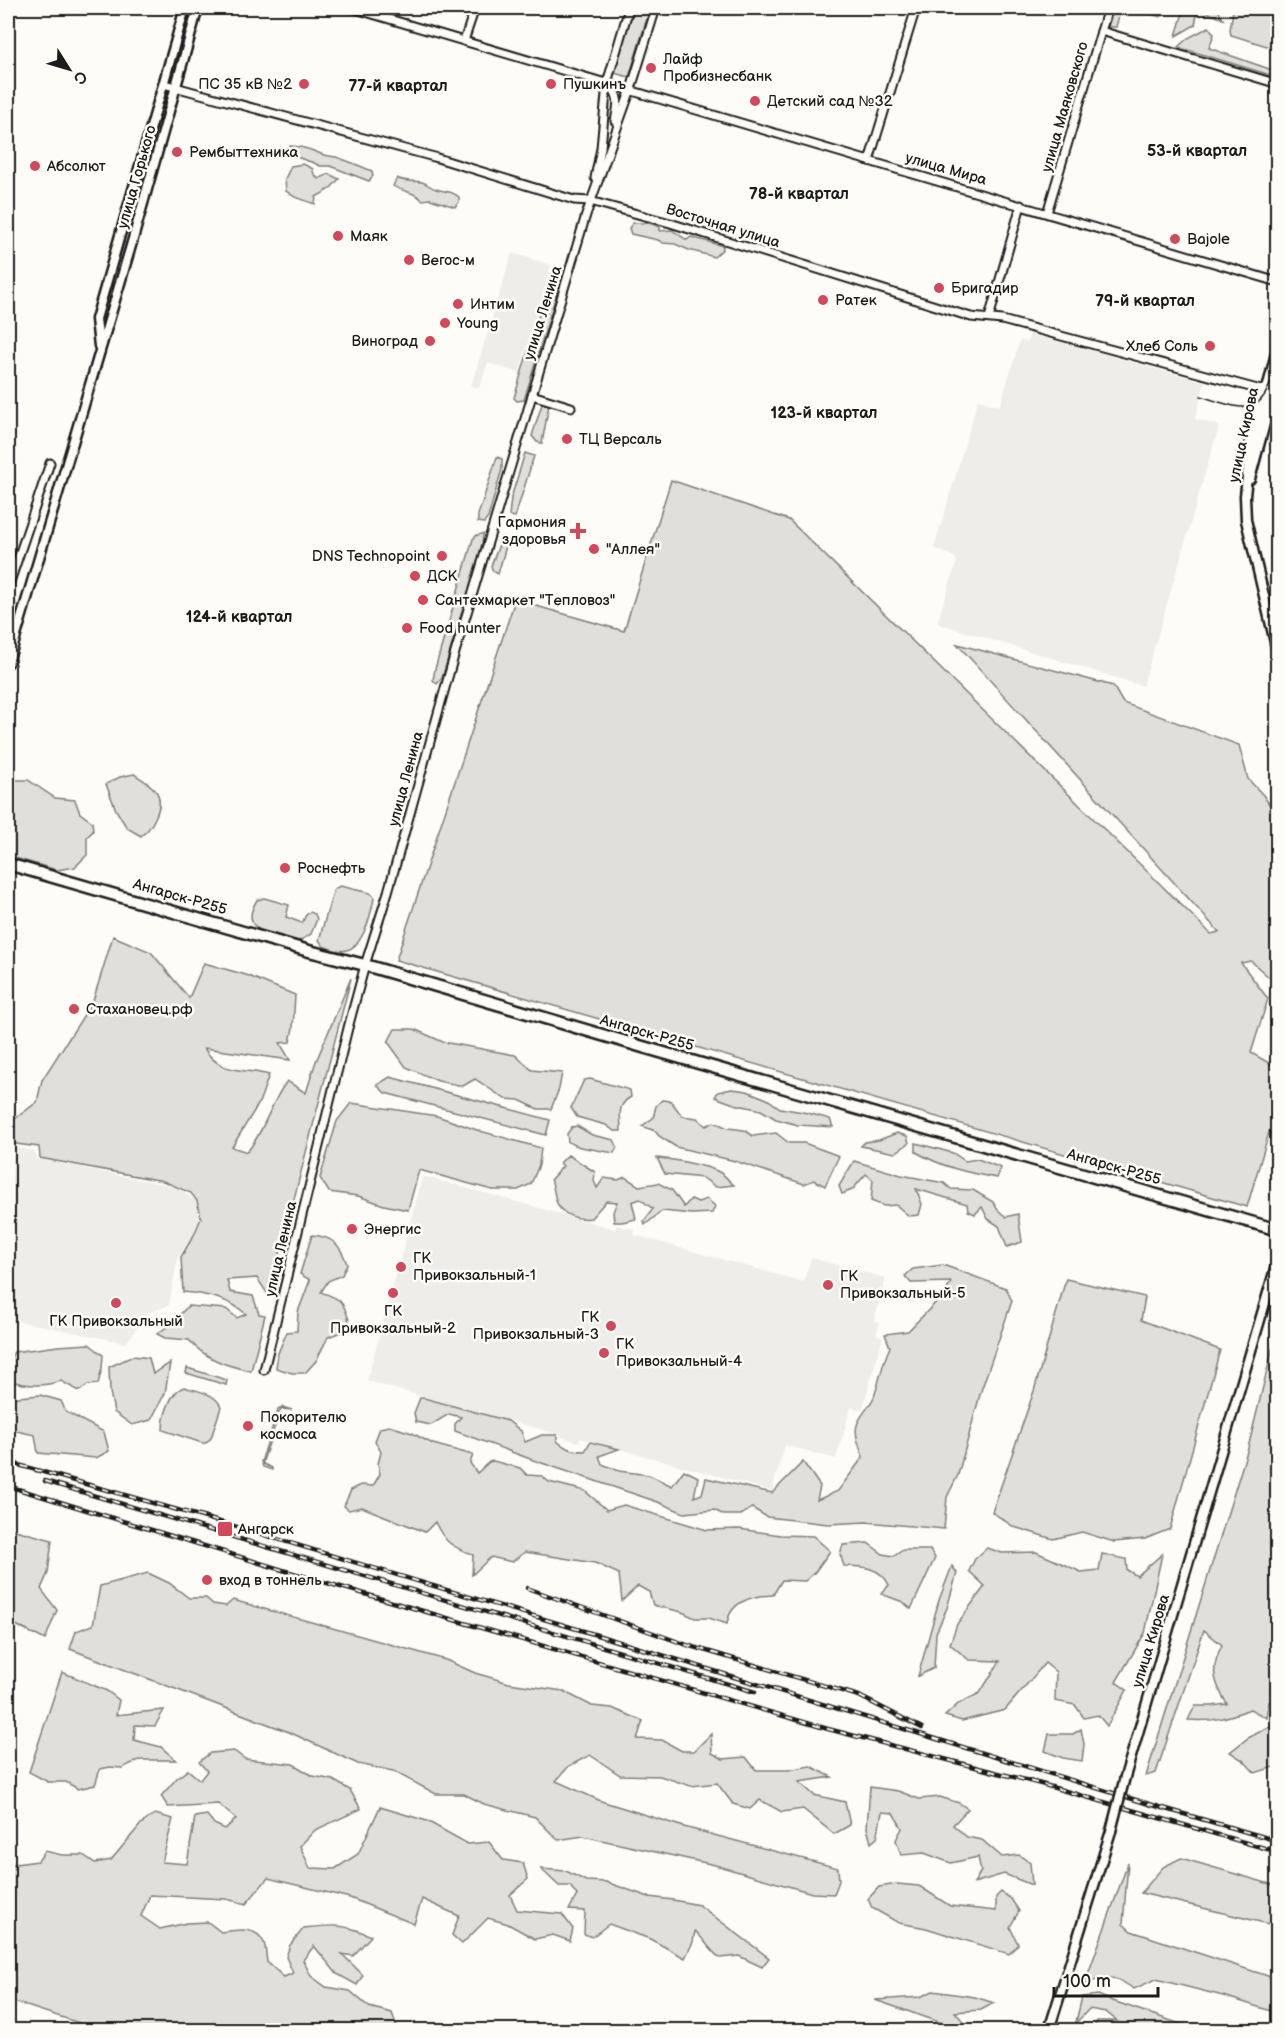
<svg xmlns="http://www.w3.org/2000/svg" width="1285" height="2038" font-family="'Balsamiq Sans',sans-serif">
	<rect width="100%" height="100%" fill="#fdfcf7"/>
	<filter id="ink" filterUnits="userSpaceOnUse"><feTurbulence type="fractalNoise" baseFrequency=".0167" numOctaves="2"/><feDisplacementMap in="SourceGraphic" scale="12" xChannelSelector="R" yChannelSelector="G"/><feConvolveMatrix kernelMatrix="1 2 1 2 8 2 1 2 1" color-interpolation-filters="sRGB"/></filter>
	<g filter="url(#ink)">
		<g fill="#eeede9">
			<polygon points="512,253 551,265 519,373 488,363 479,388 471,386"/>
			<polygon points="1030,334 1205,382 1195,419 1219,426 1143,686 937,623 957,561 954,557 934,548 978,400 1000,406 1020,340 1027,342"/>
			<polygon points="8,1146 34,1151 38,1159 176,1187 196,1201 199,1219 188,1244 178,1257 169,1305 148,1313 126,1343 14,1320 8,1335"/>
			<polygon points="423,1176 615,1229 617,1225 635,1230 634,1235 804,1282 811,1258 886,1278 874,1321 880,1323 876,1335 883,1337 862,1410 851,1407 836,1459 785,1445 772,1491 580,1438 579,1442 561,1437 561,1435 367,1381"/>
		</g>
		<g fill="#e0dfdb" stroke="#7e7e7c" stroke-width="1.5">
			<polygon points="634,8 650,8 629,77 614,73"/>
			<polygon points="1114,8 1121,8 1116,27 1108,27"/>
			<polygon points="1144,8 1217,8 1223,19 1198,9 1195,25 1176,36 1183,13 1174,9 1160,17 1142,11"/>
			<polygon points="1231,8 1277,8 1277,23 1271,24 1271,33 1277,33 1277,44 1270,47 1231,35 1230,30 1233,10"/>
			<polygon points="1209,27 1214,34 1209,48 1275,71 1277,67 1277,77 1178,47 1188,38"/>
			<polygon points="181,35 186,36 174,82 169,80"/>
			<polygon points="167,91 171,92 132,228 126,226"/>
			<path d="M290,146C301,146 312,150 321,154C326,156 331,156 336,157C348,161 360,166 372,171L373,176L369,181L330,166H320L314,163L285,153Z"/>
			<polygon points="303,164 313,169 313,172 318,179 329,174 339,179 330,189 316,197 315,204 295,197 286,191 285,179 291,166"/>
			<path d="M397,178C406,183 413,180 422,182C427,183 431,188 436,189C447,193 449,189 459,197V202L455,207L430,199L422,200C415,191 402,192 393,186Z"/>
			<polygon points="633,223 649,223 660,227 660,231 672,230 687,240 691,237 723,246 723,249 714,257 689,250 675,244 663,243 658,240 631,234 629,228"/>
			<polygon points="121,241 126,243 106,318 100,317"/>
			<polygon points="551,274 557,274 561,279 524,400 517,401 514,398"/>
			<polygon points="542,404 549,405 542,443 537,442 532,436"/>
			<polygon points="525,453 534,456 515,517 509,516 511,498"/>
			<polygon points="497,457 502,459 502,469 488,518 484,523 478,522 478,515"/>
			<polygon points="671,480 789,520 1211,934 1219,932 957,644 1113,686 1123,703 1239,745 1248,779 1263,795 1278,817 1277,990 1274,982 1251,961 1241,963 1268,999 1251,1053 1278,1068 1277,1105 1247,1207 396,960 515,600 624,631"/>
			<polygon points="483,534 482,544 442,678 437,684 433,680 435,669 473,539 477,535"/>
			<polygon points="502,537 508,539 498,574 493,571 491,566"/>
			<path d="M134,774C153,786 166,793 156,816C152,825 149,830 141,836L127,828L116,810L106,784L120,777Z"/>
			<polygon points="8,780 28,780 55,798 75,800 80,813 92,822 93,831 87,837 87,855 75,867 57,870 8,856"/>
			<path d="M340,886L370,893L374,897C373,907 370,916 367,925C358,949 347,957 323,946L319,940L334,889Z"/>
			<path d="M264,898L289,905L286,917L302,923L306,915L310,912L315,914L317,919L311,934L298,942C275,935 236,933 257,900Z"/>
			<path d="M113,936L151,952L189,998L204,963L246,975L295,995L293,1028L290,1042L280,1043L290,1060L204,1048C220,1075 243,1068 269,1075L259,1103L232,1147L247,1152C265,1131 270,1103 287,1081L306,1093L315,1064L351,978L269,1296L257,1278L227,1280L230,1292L253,1296L259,1314L265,1315L251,1371C227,1366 205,1359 189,1340L165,1338L157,1334L171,1324L188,1306L226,1309L237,1318L246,1314C228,1298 205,1294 183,1292L181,1257L194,1235L201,1218L197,1201L191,1193L163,1181L40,1158L39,1147L8,1143V1124L37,1102L42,1080L93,1001Z"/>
			<polygon points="395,1029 414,1029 443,1042 515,1055 532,1070 562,1073 559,1089 551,1109 538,1109 519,1100 505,1099 475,1079 463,1086 438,1081 406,1067 388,1042"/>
			<polygon points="390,1077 550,1120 546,1135 385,1093 377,1085"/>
			<path d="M590,1079L630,1090L631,1097C616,1105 621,1116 621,1131H614L606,1125L577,1117L571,1108L584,1080Z"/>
			<polygon points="732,1089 747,1091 767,1099 780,1108 808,1113 830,1119 833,1127 798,1125 776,1119 761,1110 734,1104 715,1097 718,1092"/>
			<polygon points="662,1100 671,1101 682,1116 697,1118 706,1126 714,1122 728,1128 744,1130 753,1136 776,1133 789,1143 804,1143 839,1156 825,1186 814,1180 804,1184 735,1161 676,1147 659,1136 655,1131 642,1126 653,1118 656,1106"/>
			<polygon points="351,1103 437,1116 480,1131 541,1148 539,1165 531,1184 518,1190 492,1190 419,1170 408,1210 384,1205 358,1196 329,1192 320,1178 337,1121"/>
			<polygon points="577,1126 592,1135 614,1140 617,1147 614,1153 580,1147 568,1142 567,1134 572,1127"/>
			<polygon points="897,1133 907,1136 909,1143 895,1153 861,1146 865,1142 879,1140"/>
			<path d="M916,1143L953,1153L965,1161L978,1159L1001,1168L997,1178C968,1173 942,1167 916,1152Z"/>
			<path d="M568,1155L595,1172L594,1181L597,1188L604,1178L618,1180L625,1177L639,1186L658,1183L672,1190L684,1207L691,1199L698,1202L707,1199L715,1206L712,1213L692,1214L662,1211L645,1225L644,1221L653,1209L640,1199L632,1202L636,1219L622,1222H614L613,1212L617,1202L606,1201L591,1218C579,1220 562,1216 557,1203C554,1196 554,1187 551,1179L563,1166L560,1163Z"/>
			<path d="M657,1158C671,1159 706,1165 719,1172C725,1175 729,1181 734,1185L716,1187L703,1178L665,1174Z"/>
			<polygon points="854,1161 901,1175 944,1183 951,1189 973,1190 993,1202 998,1210 1006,1217 1018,1214 1022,1242 1007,1247 999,1226 988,1219 982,1207 975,1214 968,1211 967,1204 916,1189 922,1204 919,1215 909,1216 896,1205 884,1206 871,1201 873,1180 866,1174 852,1190 842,1194 839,1186"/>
			<path d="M312,1235C333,1237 340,1244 347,1264L342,1275L328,1281L321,1292C340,1299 343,1300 349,1320L344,1331L328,1337L316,1361L305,1373H292L276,1368L278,1353L287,1332L297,1331L298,1312L310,1280L300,1274Z"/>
			<path d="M943,1265L1006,1288L1012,1301L981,1391L958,1475L947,1497L944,1529L866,1522L828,1524L767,1517L752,1508L741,1515H724L714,1510L684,1513L658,1502L533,1460L455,1431V1424L461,1417L449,1414L431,1425L416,1422L414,1413L420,1398H424L508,1421L521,1431L525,1442L542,1435H557V1441C566,1449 573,1451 585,1451L590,1442L619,1449L599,1456L602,1464L619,1471L649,1475L672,1486L684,1470L698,1477L694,1497L702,1494L706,1478L772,1493L803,1462L820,1486L817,1500L838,1491L863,1457C860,1447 854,1435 857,1425C859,1417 870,1406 874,1397C880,1380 882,1363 890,1347L885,1334L908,1331L945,1293L951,1282L911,1283L905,1276L913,1269Z"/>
			<polygon points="1066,1279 1145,1297 1141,1320 1220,1350 1170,1529 1145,1539 1114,1542 1082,1532 1053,1539 1014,1527 992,1512 1034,1391"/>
			<path d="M1277,1335V1699L1269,1702L1267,1718L1250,1709C1227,1718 1213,1722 1188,1720L1195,1706H1212L1227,1704C1213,1681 1210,1669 1222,1645L1204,1630L1156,1773L1146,1776L1248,1448L1274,1342Z"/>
			<path d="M89,1344L103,1355L102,1368L98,1384L88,1385L79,1391L61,1381C43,1387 25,1386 8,1380V1362L14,1352L58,1346Z"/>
			<polygon points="133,1356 149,1358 153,1374 170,1363 165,1393 151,1420 132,1425 114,1412 110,1392 109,1367"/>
			<polygon points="187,1368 227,1380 226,1385 186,1373"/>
			<path d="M184,1387C197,1391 216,1393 221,1407L211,1438L206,1443H202L163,1430C163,1417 170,1391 184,1387Z"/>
			<polygon points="40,1395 61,1401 66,1412 104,1432 109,1451 96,1458 38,1453 35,1435 12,1430 8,1427 8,1398"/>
			<polygon points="282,1407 292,1410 281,1409 280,1411 263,1461 263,1464 272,1468 272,1470 263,1467 261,1462 278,1410"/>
			<path d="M390,1426L412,1433L433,1444L473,1455L470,1463L477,1473L489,1462L493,1461L520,1468L527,1475L542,1476L549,1482L585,1491L607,1510L624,1505L707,1530L739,1529L780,1535L813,1536L830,1551L815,1572L805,1581L782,1580L773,1595C752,1596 730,1601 727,1624L709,1618H695L682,1612L653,1605L649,1592L638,1586L622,1601L619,1574L595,1563L525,1552L512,1562L491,1557L472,1575L473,1555C451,1546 445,1543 435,1522L425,1532L362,1507L349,1510L344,1506L351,1490L361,1485L373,1486L380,1474L378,1464L381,1452L375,1441L380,1428Z"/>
			<polygon points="8,1528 52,1540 48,1573 41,1589 57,1610 45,1640 8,1621"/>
			<path d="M868,1543L883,1554L894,1556L903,1550H930L935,1558L911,1609L903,1602L881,1594L889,1585C881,1567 861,1566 844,1566L840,1554L843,1545Z"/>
			<polygon points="987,1548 1002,1553 1036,1552 1081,1572 1099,1570 1102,1554 1126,1559 1127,1570 1137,1576 1162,1554 1145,1633 1116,1682 1127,1690 1107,1726 1098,1715 1084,1718 1075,1705 1055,1701 1056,1672 1045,1663 1005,1710 962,1721 945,1716 958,1704 980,1693 1000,1661 969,1660 950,1644 957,1624 985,1586 969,1571 975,1559"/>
			<polygon points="952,1566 957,1573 947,1608 936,1633 934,1668 918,1676 939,1600"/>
			<polygon points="148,1573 169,1583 189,1598 206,1598 213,1604 226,1606 233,1600 446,1660 475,1673 509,1683 563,1691 592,1706 612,1708 643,1721 637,1739 662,1740 682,1751 694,1751 711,1734 712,1753 723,1759 746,1757 756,1770 788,1770 810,1766 832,1777 799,1782 814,1795 845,1802 850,1825 834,1834 803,1809 782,1812 760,1800 750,1809 733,1804 717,1783 691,1786 660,1776 620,1775 590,1755 569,1766 556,1781 601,1801 684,1827 838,1868 839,1881 834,1894 812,1893 715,1865 583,1836 558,1840 535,1817 484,1804 464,1794 436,1794 393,1771 358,1764 289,1732 70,1649 76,1631 93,1625 100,1586"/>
			<polygon points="62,1672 107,1691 119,1700 116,1715 164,1710 155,1726 135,1725 134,1740 161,1747 176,1760 139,1760 122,1768 110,1767 100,1769 95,1785 78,1789 66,1782 48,1782 29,1772"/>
			<polygon points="1271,1726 1277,1726 1277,1766 1255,1773 1244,1761 1230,1752 1248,1738"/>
			<polygon points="1081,1729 1084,1744 1082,1761 1063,1758 1045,1751 1049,1734 1073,1734"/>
			<path d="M234,1751L245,1759L293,1764L313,1776L333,1780L350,1790L361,1809L315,1830L300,1846L310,1868L335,1869L358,1854L380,1807L427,1821L468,1844L489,1842L503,1860L523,1863L528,1879L510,1895L517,1910L562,1914L573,1929L570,1941L553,1935L535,1939L508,1924L488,1918L462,1944L452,1935L459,1916L422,1899L414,1924L350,1898L268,1878L246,1904L226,1899L150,1895L141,1916L160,1929L187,1923L208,1922L221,1932C235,1930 257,1925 264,1943C266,1948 266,1956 267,1962L284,1977L293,1973L286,1957L290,1945L304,1928C333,1925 344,1923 371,1936L353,1956L342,1954L363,1975L357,1985L337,1974L314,1946L303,1960L311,1976L326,1987L350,1991L369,2007L392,2013L398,2030H101L8,2000V1865L38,1861L45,1851L62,1855H83L95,1863L111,1860L141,1824L155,1814L173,1819L162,1862L187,1864L195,1817L207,1815L214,1824L225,1829L236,1819L218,1804L168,1807L161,1796L177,1778L188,1770L200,1780L207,1771L199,1762L210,1753Z"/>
			<polygon points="870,1787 898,1791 919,1799 940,1797 959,1803 968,1809 953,1825 967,1837 982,1840 1002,1857 1019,1855 1030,1863 1032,1885 1004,1874 974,1883 981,1871 978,1857 951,1863 924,1853 901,1855 896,1840 902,1828 893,1813 882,1812 877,1838 871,1843 867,1828"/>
			<polygon points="1181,1858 1277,1886 1277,1926 1141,1893 1163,1867"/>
			<path d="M1128,1863L1123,1924L1131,1931L1277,1979V2013L1227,1997L1156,1979L1134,1989C1113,1975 1107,1974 1084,1985Z"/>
			<path d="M541,1869L566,1871L586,1881L606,1882L649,1897L673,1900L699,1905L769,1958L762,1967L739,1956L720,1958C710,1951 704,1939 695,1931L693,1942L685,1958L650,1939L609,1924L592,1937L584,1934L585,1911L569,1910L577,1895L570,1886H559Z"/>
			<polygon points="897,1884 919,1886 950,1906 996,1911 996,1897 1001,1892 1011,1899 1019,1911 1010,1927 1018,1944 1009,1954 926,1928 899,1923 872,1908 868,1899 879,1887"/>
			<polygon points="933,1991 975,1997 994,2003 981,2010 955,2012 967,2026 948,2025 875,2000 920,1997"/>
			<polygon points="1098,1995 1110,2000 1198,2030 1093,2030 1097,2021 1117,2021 1106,2012 1089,2009 1075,2024 1079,2030 1074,2030 1082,1997"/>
		</g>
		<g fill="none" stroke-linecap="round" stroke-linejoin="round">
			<g stroke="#1c1c1c" stroke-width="11">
				<g id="minor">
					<polyline points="352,8 1278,282"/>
					<polyline points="1101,31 1278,84"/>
					<polyline points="464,41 475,8"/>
					<polyline points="164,84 434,157 574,200 590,201 670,223 971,317 1002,320 1261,390 1270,386"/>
					<path d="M609,85C621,96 618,106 615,121"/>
					<polyline points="869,161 916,8"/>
					<polyline points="595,178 601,148 607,83 629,8"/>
					<polyline points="1047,213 1108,8"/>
					<polyline points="989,318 1021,205"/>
					<polyline points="532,395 571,407"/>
					<polyline points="1249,455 1249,431 1261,390"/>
					<polyline points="8,588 50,463"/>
					<polyline points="8,592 10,603 8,626"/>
					<polyline points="264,1370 348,1028 365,965 388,892 454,656 586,215 631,89 656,8"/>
				</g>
			</g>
			<g stroke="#1c1c1c" stroke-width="13">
				<g id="tertiary">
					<polyline points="1278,345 1248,466 1245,496 1246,520 1278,655"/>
					<polyline points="99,346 96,319 185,8"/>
					<polyline points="1250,479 1278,375"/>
					<polyline points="8,663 133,239 198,8"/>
					<polyline points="1125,1777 1278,1259"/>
					<polyline points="1049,2030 1111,1831"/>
				</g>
			</g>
			<g stroke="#1c1c1c" stroke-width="15">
				<polyline id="primary" points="8,864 309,951 365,965 643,1047 1278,1230"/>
			</g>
			<use href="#minor" stroke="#fdfcf7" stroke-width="7"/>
			<use href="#tertiary" stroke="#fdfcf7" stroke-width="8"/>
			<use href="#primary" stroke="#fdfcf7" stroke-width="10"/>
			<path stroke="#1c1c1c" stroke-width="1.5" d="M1201,396C1253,414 1263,415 1278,359"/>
			<g stroke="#1c1c1c" stroke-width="4.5">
				<g id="rail">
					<polyline points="8,1462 227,1524 587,1632 1149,1804 1278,1841"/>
					<polyline points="45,1481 755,1692"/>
					<polyline points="8,1486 286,1571 828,1729 1041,1784 1278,1852"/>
					<polyline points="527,1588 690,1646 859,1696 922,1728"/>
				</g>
			</g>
			<use href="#rail" stroke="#fdfcf7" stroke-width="2" stroke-dasharray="7" stroke-linecap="butt"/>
			<g stroke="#1c1c1c" stroke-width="13" stroke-linecap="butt">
				<polyline id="tertiary-bridge" points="1111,1831 1125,1777"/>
			</g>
			<use href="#tertiary-bridge" stroke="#fdfcf7" stroke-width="8"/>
		</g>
	</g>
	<g fill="#d1495b" stroke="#fdfcf7" stroke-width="2">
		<circle cx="651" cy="68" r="6"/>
		<circle cx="304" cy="84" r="6"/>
		<circle cx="551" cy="84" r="6"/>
		<circle cx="755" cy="101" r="6"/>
		<circle cx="177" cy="152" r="6"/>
		<circle cx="35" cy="166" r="6"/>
		<circle cx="338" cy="236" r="6"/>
		<circle cx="1175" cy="239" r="6"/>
		<circle cx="409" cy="260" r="6"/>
		<circle cx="939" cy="288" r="6"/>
		<circle cx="823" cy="300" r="6"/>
		<circle cx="458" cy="304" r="6"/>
		<circle cx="445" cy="323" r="6"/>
		<circle cx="430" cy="341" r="6"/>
		<circle cx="1210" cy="346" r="6"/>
		<circle cx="567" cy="439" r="6"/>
		<path d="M575 522h6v6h6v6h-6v6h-6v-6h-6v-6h6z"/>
		<circle cx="594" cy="549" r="6"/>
		<circle cx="442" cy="556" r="6"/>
		<circle cx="415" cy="576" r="6"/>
		<circle cx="423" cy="600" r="6"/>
		<circle cx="407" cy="628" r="6"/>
		<circle cx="285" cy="868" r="6"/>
		<circle cx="74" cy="1009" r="6"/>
		<circle cx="352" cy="1229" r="6"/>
		<circle cx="401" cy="1267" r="6"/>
		<circle cx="828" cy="1285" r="6"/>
		<circle cx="393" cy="1293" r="6"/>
		<circle cx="116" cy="1303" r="6"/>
		<circle cx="611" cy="1326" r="6"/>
		<circle cx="604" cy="1353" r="6"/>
		<circle cx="248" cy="1426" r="6"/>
		<rect x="217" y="1521" width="16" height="16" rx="3"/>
		<circle cx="207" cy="1580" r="6"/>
	</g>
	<g text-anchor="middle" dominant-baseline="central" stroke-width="5" stroke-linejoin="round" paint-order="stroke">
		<g font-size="15" fill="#1c1c1c" stroke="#fdfcf7" text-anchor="start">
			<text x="663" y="59">Лайф<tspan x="663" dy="17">Пробизнесбанк</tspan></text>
			<text x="292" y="84" text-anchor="end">ПС 35 кВ №2</text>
			<text x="563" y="84">Пушкинъ</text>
			<text x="767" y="101">Детский сад №32</text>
			<text x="189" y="152">Рембыттехника</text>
			<text x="47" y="166">Абсолют</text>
			<text x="350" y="236">Маяк</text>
			<text x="1187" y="239">Bajole</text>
			<text x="421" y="260">Вегос-м</text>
			<text x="951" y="288">Бригадир</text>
			<text x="835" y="300">Ратек</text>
			<text x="470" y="304">Интим</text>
			<text x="457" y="323">Young</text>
			<text x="418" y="341" text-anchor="end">Виноград</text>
			<text x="1198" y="346" text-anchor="end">Хлеб Соль</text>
			<text x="579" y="439">ТЦ Версаль</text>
			<text x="566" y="522" text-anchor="end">Гармония<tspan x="566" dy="17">здоровья</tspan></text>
			<text x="606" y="549">"Аллея"</text>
			<text x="430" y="556" text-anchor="end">DNS Technopoint</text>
			<text x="427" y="576">ДСК</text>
			<text x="435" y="600">Сантехмаркет "Тепловоз"</text>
			<text x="419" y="628">Food hunter</text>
			<text x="297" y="868">Роснефть</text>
			<text x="86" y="1009">Стахановец.рф</text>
			<text x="364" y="1229">Энергис</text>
			<text x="413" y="1258">ГК<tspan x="413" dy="17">Привокзальный-1</tspan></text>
			<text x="840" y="1276">ГК<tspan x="840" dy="17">Привокзальный-5</tspan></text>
			<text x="393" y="1311" text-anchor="middle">ГК<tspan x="393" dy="17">Привокзальный-2</tspan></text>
			<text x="599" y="1317" text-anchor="end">ГК<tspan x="599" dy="17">Привокзальный-3</tspan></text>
			<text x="116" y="1321" text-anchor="middle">ГК Привокзальный</text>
			<text x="616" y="1344">ГК<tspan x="616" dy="17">Привокзальный-4</tspan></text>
			<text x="260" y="1417">Покорителю<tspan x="260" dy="17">космоса</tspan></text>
			<text x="238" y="1529">Ангарск</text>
			<text x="219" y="1580">вход в тоннель</text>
		</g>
		<g font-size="15" fill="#1c1c1c" stroke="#fdfcf7">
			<text transform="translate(1065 107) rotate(-74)">улица Маяковского</text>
			<text transform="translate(946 169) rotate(16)">улица Мира</text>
			<text transform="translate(137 177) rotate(-74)">улица Горького</text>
			<text transform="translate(723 226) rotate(17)">Восточная улица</text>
			<text transform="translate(543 313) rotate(-73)">улица Ленина</text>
			<text transform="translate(1244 435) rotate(-78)">улица Кирова</text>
			<text transform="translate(406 779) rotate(-75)">улица Ленина</text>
			<text transform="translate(180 897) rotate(16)">Ангарск-Р255</text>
			<text transform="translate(647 1033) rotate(16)">Ангарск-Р255</text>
			<text transform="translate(1114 1167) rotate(16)">Ангарск-Р255</text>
			<text transform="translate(281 1249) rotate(-77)">улица Ленина</text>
			<text transform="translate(1151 1641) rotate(-73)">улица Кирова</text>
		</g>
		<g font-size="16" font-weight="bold" fill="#1c1c1c" stroke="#fdfcf7">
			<text x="398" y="86">77-й квартал</text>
			<text x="1197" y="151">53-й квартал</text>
			<text x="799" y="194">78-й квартал</text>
			<text x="1145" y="301">79-й квартал</text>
			<text x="824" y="413">123-й квартал</text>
			<text x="239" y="617">124-й квартал</text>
		</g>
	</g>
	<rect width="1285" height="2038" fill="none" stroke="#fdfcf7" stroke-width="30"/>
	<rect x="15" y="15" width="1255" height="2008" fill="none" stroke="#1c1c1c" stroke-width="2" filter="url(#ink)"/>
	<g transform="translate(69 69) rotate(127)" stroke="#fdfcf7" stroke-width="4.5" paint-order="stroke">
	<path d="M0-4.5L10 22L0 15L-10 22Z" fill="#1c1c1c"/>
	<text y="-9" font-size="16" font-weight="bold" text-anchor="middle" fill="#1c1c1c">С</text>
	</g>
	<path d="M1054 1987v9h104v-9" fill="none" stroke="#1c1c1c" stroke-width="3"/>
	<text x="1063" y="1987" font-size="18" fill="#1c1c1c" stroke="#fdfcf7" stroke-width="4.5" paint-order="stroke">100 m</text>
</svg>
